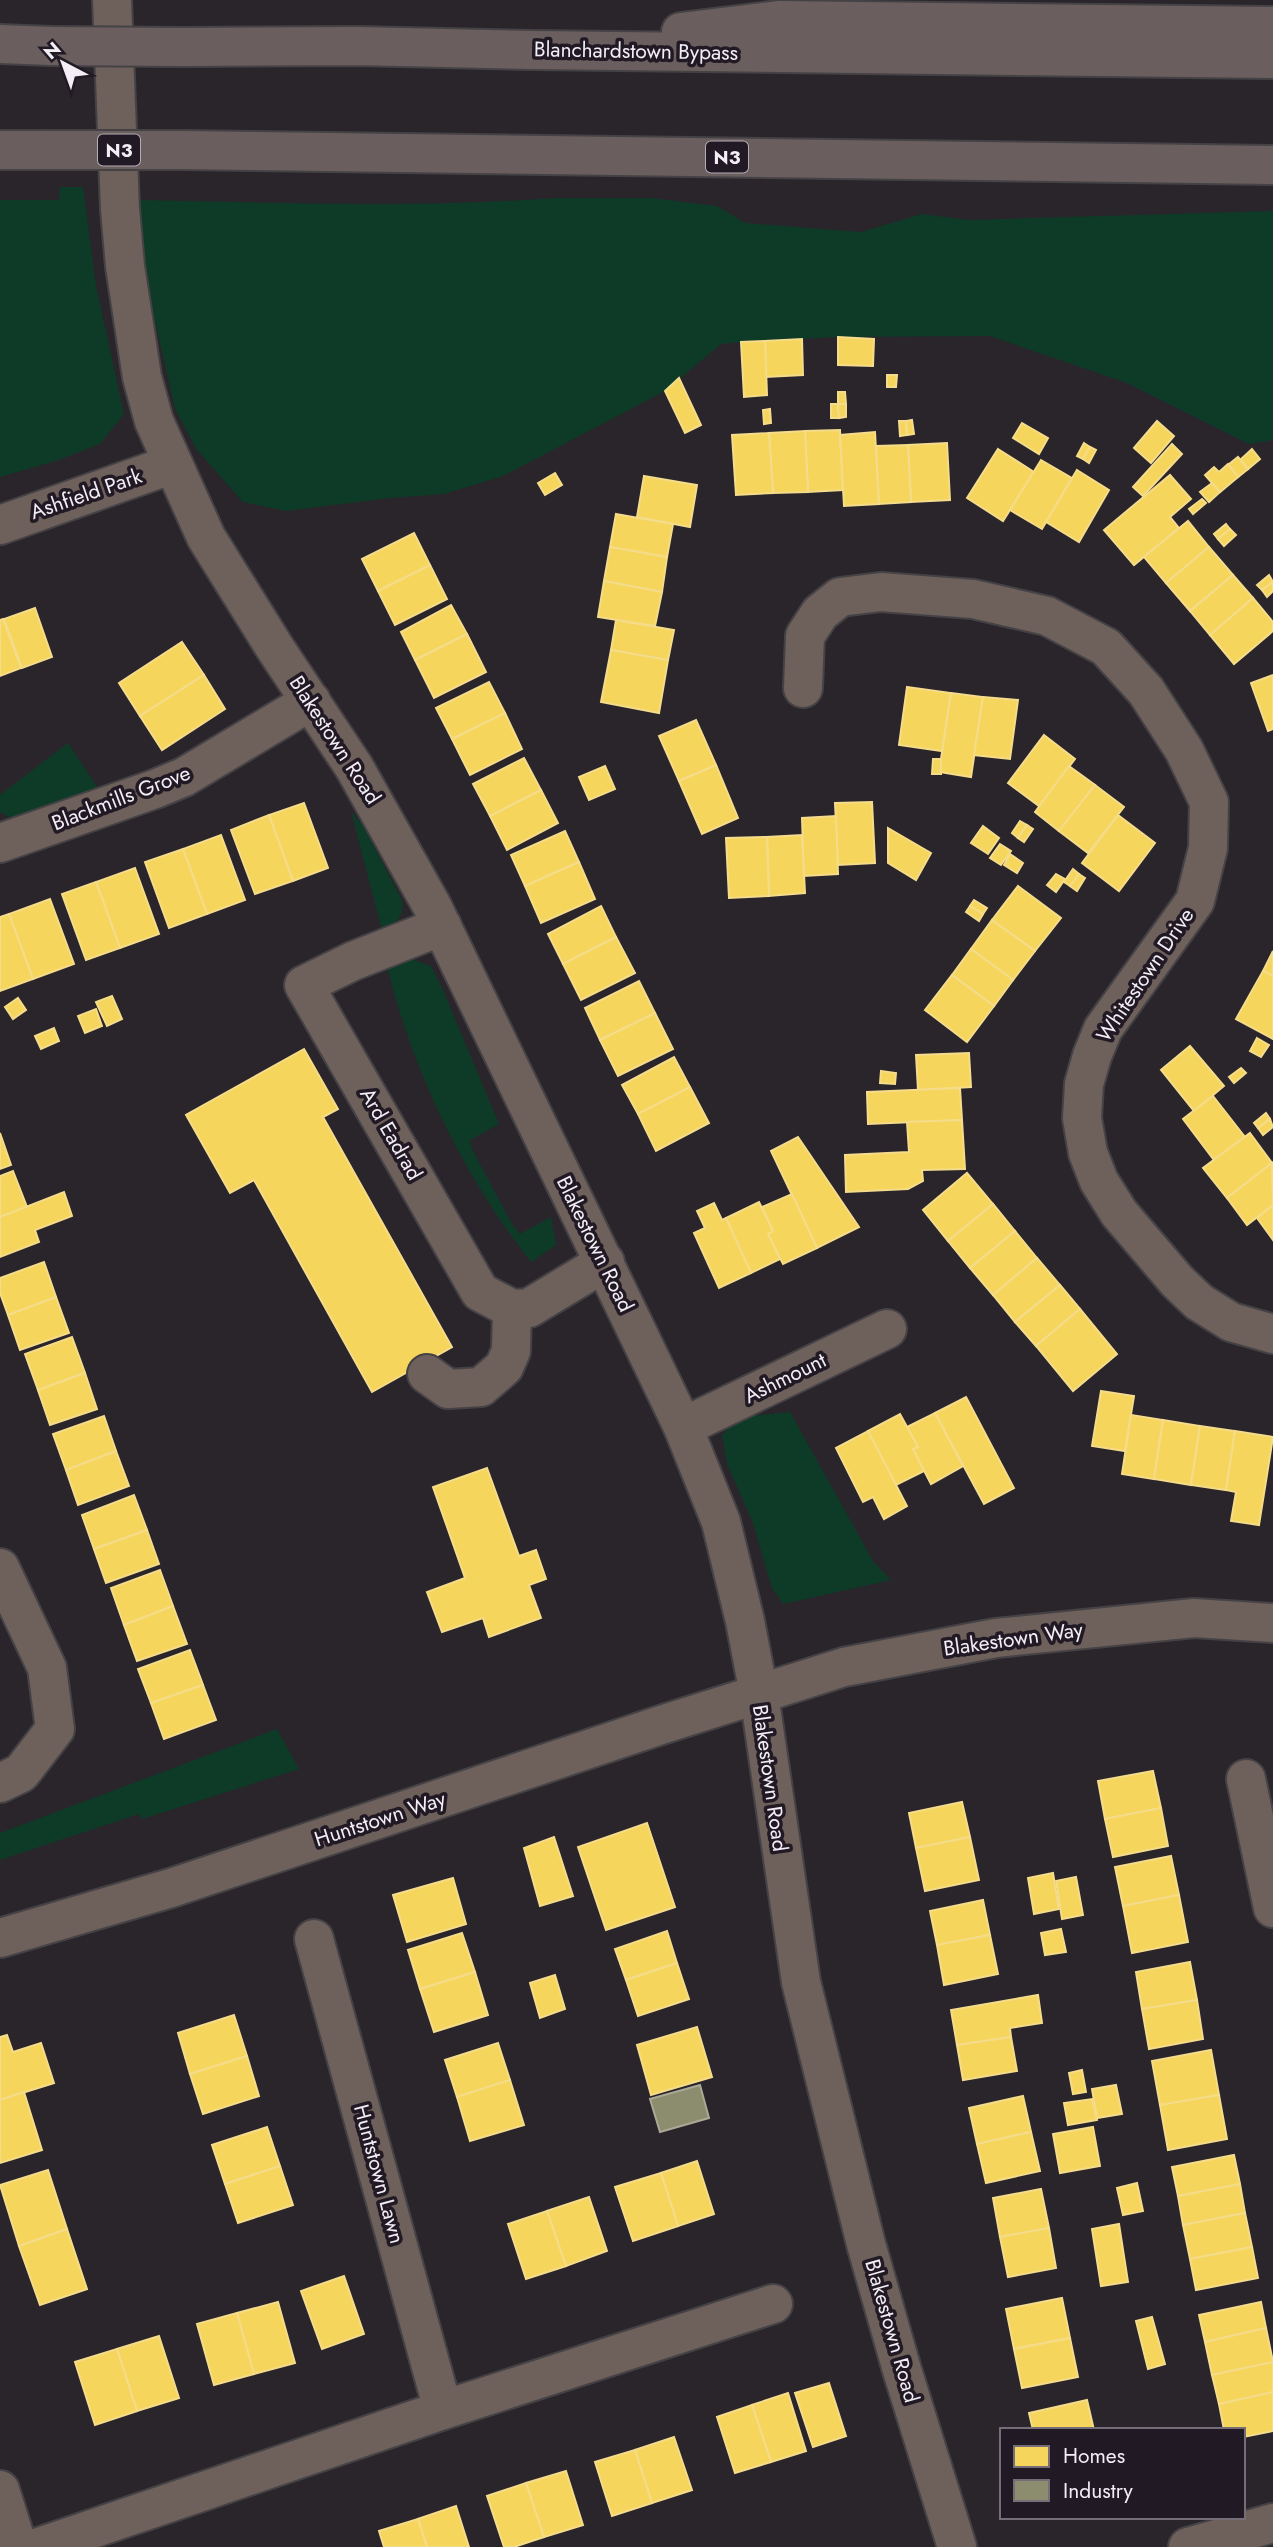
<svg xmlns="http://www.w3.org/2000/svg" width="1273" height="2547" font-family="Jost,sans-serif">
	<rect width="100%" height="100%" fill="#2a252b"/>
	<g fill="#0d3b28">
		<polygon points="60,187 83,187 96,286 124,414 100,444 59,460 0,477 0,200 59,200"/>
		<path d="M557,198H651L717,206L745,223L861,232L922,214L969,220L1273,211V440L1249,444L1127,383L990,336L838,337L741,342L721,344L665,391L503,476L444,494L390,498L286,511L243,502L197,450L175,409L143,268L140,200C279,203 418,208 557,198Z"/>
		<polygon points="68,743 99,790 17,822 0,812 0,795"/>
		<path d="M351,811L363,826L402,900C405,916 395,925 383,934Z"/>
		<path d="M408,958L431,966L443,990L499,1124L470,1140L472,1149L512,1224L520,1234L551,1217L556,1245L531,1262C462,1174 413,1072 386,963Z"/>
		<polygon points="790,1412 873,1561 891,1580 783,1604 772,1588 753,1523 727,1464 722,1435 740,1417"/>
		<polygon points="277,1729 299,1769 142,1819 139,1814 0,1860 0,1833"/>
	</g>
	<g fill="#f6d55c" stroke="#f5dc8a" stroke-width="2">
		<polygon points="838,337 874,339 873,366 838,365"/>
		<polygon points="802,339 803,375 766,377 765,341"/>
		<polygon points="765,341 767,395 744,397 741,342"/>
		<polygon points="887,375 897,375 896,387 887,387"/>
		<polygon points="679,378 701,425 685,433 665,391"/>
		<polygon points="838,392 845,392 846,404 838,404"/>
		<polygon points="831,404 838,404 839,418 831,418"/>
		<polygon points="838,404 846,404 846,417 839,418"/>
		<polygon points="770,409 771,423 764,424 763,410"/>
		<polygon points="912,420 914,434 907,435 906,421"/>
		<polygon points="899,421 906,421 907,435 900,436"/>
		<polygon points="1157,421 1174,436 1151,463 1134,448"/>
		<polygon points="1022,423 1048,438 1039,454 1013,438"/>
		<polygon points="840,430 843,490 808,492 805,431"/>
		<polygon points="805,431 808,492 773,493 769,433"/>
		<polygon points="875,432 879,504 844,506 840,435"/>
		<polygon points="769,433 773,493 736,495 732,435"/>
		<polygon points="947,443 950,500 911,502 908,445"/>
		<polygon points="1084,443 1090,447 1083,459 1077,456"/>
		<polygon points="1172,444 1182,454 1143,496 1133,487"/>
		<polygon points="908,445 911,502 879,504 876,446"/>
		<polygon points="1090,447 1096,450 1089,463 1083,459"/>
		<polygon points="998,449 1034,472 1003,521 967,498"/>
		<polygon points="1252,449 1260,459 1248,469 1240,460"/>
		<polygon points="1238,457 1248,469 1238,477 1228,465"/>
		<polygon points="1041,460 1072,478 1042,529 1010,510"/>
		<polygon points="1228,464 1238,477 1220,492 1205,475 1214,467 1219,472"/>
		<polygon points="1077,470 1109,490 1079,542 1046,522"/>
		<polygon points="555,473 562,485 545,495 538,483"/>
		<polygon points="1170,475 1191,499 1170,517 1179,528 1134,565 1104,530"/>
		<polygon points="644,476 697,485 690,527 637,517"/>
		<polygon points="1212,483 1220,492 1209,502 1200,492"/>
		<polygon points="1202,499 1206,503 1193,514 1189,509"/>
		<polygon points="616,514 673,524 667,557 610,547"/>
		<polygon points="1188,521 1209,547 1166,583 1144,557"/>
		<polygon points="1226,524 1230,529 1218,539 1214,534"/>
		<polygon points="1230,529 1236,535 1224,546 1218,539"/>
		<polygon points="414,533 430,565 378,591 362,559"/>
		<polygon points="610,547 667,557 662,592 604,581"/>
		<polygon points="1209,547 1233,575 1190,611 1166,583"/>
		<polygon points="430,565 447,599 395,625 378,591"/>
		<polygon points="1233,575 1253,598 1210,635 1190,611"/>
		<polygon points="1269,575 1273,582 1262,590 1257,585"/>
		<polygon points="604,581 662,592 655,626 598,617"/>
		<polygon points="1273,582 1273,591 1267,597 1262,590"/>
		<polygon points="1253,598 1273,622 1273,631 1234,664 1210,635"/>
		<polygon points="451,605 467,634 415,660 401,632"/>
		<polygon points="35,608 52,657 22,668 4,619"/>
		<polygon points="3,619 21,668 0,676 0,620"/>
		<polygon points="616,620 674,630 668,660 611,650"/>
		<polygon points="467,634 486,672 434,698 415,660"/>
		<polygon points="182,642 204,675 140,716 119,683"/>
		<polygon points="611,650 668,660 659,713 601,702"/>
		<polygon points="204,675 225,709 162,750 140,716"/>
		<polygon points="1273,675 1273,729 1268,731 1251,683"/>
		<polygon points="489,682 505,713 452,739 436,708"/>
		<polygon points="907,687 951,693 942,751 899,745"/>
		<polygon points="951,693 983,697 971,777 939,772"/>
		<polygon points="983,697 1018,700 1010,759 974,755"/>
		<polygon points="505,713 522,749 470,775 452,739"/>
		<polygon points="696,720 716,765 679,781 659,736"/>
		<polygon points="1044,735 1075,759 1039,806 1008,783"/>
		<polygon points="524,758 541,790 490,816 473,784"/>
		<polygon points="933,759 941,759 941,774 932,774"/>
		<polygon points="716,765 738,818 702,834 679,781"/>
		<polygon points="605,766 615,789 589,800 579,777"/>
		<polygon points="1069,766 1095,785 1059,831 1035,812"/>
		<polygon points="1095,785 1124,807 1088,853 1059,831"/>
		<polygon points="541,790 558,823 507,850 490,816"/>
		<polygon points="872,802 875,863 838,865 835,803"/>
		<polygon points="304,803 328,868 293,881 269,815"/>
		<polygon points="269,815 293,881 255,894 231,830"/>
		<polygon points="1118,815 1155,843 1119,891 1082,863"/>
		<polygon points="836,816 838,874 804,876 802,818"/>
		<polygon points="1020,821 1027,825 1018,838 1012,833"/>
		<polygon points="1027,825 1033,829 1024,842 1018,838"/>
		<polygon points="983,826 999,838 988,854 971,843"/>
		<polygon points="888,828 931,853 916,880 888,863"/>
		<polygon points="565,831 579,862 525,886 511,855"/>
		<polygon points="221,835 245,900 207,914 183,849"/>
		<polygon points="802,835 805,893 769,896 767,837"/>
		<polygon points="767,837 769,896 729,898 726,838"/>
		<polygon points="1000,844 1011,851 1001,865 990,858"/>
		<polygon points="183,849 207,914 169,928 145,862"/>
		<polygon points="1010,854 1023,863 1017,873 1004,865"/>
		<polygon points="579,862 595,899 541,923 525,886"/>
		<polygon points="135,868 159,934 120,948 96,882"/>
		<polygon points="1073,869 1079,874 1070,886 1064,882"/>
		<polygon points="1056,874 1065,879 1056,892 1047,885"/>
		<polygon points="1079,874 1085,878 1077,891 1070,886"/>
		<polygon points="96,882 120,948 86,960 62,894"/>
		<polygon points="1018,886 1061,918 1035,951 992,920"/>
		<polygon points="50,899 74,964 33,979 9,914"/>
		<polygon points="974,900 987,908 983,914 970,906"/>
		<polygon points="601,906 616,937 563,964 548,934"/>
		<polygon points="970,906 983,914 979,921 966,912"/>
		<polygon points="9,914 33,979 0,991 0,917"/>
		<polygon points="992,920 1035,951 1013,980 971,949"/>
		<polygon points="616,937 635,973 581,1000 563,964"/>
		<polygon points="971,949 1013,980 994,1006 952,975"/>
		<polygon points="1273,951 1273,976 1263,971"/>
		<polygon points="1263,971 1273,976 1273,1039 1236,1019"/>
		<polygon points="952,975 994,1006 967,1042 925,1010"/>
		<polygon points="639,981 655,1013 600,1040 585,1008"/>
		<polygon points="112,996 122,1019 107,1026 96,1002"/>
		<polygon points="18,998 26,1010 13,1019 5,1007"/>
		<polygon points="96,1009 102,1026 85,1033 78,1016"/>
		<polygon points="655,1013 673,1049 618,1076 600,1040"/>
		<polygon points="54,1028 59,1041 41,1049 35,1036"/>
		<polygon points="1257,1038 1269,1045 1261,1057 1250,1051"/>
		<polygon points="1190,1046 1224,1086 1194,1111 1161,1070"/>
		<polygon points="304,1049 338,1109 323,1117 452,1347 372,1392 254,1180 230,1193 186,1115"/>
		<polygon points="969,1053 971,1087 918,1090 916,1055"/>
		<polygon points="674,1057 690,1087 638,1114 622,1085"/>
		<polygon points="1241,1068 1246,1073 1234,1083 1229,1077"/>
		<polygon points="881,1071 896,1073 895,1084 880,1083"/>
		<polygon points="690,1087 709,1123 656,1151 638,1114"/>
		<polygon points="960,1088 962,1120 868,1124 867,1092"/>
		<polygon points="1213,1096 1245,1137 1214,1160 1183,1119"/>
		<polygon points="1266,1113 1270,1119 1258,1128 1254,1123"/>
		<polygon points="1270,1119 1273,1127 1263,1135 1258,1128"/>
		<polygon points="962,1120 965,1169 922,1170 923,1181 908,1189 846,1192 845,1155 909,1152 907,1122"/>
		<polygon points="0,1133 11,1165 0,1169"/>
		<polygon points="1250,1133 1272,1163 1227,1198 1203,1168"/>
		<polygon points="798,1137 859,1227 817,1248 771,1151"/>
		<polygon points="1272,1163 1273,1205 1247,1225 1227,1198"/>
		<polygon points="13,1171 27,1207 0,1217 0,1176"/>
		<polygon points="967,1173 993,1204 948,1241 923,1210"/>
		<polygon points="64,1192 72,1216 35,1230 39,1242 0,1257 0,1217"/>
		<polygon points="792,1194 817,1248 783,1264 768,1234 773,1231 762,1207"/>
		<polygon points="759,1202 773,1231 768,1234 780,1259 751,1273 726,1218"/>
		<polygon points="714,1203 722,1220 726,1218 751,1273 719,1288 694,1233 705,1228 697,1211"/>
		<polygon points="993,1204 1015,1231 970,1268 948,1241"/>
		<polygon points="1273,1205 1273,1240 1257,1218"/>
		<polygon points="1015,1231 1037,1258 993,1295 970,1268"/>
		<polygon points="1037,1258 1060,1285 1015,1322 993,1295"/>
		<polygon points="44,1262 56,1297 8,1315 0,1293 0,1278"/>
		<polygon points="1060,1285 1080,1309 1036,1346 1015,1322"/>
		<polygon points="56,1297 69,1333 20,1350 8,1315"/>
		<polygon points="1080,1309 1117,1354 1073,1391 1036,1346"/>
		<polygon points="72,1337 85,1373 38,1390 25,1354"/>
		<polygon points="85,1373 97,1409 50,1425 38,1390"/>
		<polygon points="1101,1391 1134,1396 1125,1451 1092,1446"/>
		<polygon points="966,1397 1014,1488 984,1504 935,1413"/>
		<polygon points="935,1413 963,1466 931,1484 913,1449 918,1447 907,1427"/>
		<polygon points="900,1414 918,1447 913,1449 924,1471 896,1485 868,1431"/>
		<polygon points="1131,1415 1163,1420 1154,1479 1122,1474"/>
		<polygon points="104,1416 116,1451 66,1470 53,1434"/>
		<polygon points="1163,1420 1200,1426 1191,1485 1154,1479"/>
		<polygon points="1200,1426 1235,1431 1226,1490 1191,1485"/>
		<polygon points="868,1431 907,1506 884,1519 873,1497 863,1502 836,1448"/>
		<polygon points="1235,1431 1273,1437 1259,1525 1231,1521 1236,1492 1226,1490"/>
		<polygon points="116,1451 129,1486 78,1505 66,1470"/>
		<polygon points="487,1468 519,1556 536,1550 546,1579 529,1585 541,1618 489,1637 483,1618 442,1632 427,1592 465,1578 433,1487"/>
		<polygon points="134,1495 147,1530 94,1549 82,1515"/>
		<polygon points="147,1530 159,1564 106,1583 94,1549"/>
		<polygon points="160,1570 173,1606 124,1625 111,1588"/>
		<polygon points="173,1606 187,1644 137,1661 124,1625"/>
		<polygon points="190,1650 203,1685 151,1703 138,1669"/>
		<polygon points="203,1685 216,1720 164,1739 151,1703"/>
		<polygon points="1153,1771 1161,1808 1105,1819 1098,1781"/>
		<polygon points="962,1802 970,1837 916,1848 909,1813"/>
		<polygon points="1161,1808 1168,1846 1113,1857 1105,1819"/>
		<polygon points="647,1823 675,1907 606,1930 578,1847"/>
		<polygon points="554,1837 573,1896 540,1906 524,1848"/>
		<polygon points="970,1837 979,1880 925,1891 916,1848"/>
		<polygon points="1171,1856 1179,1895 1123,1906 1115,1867"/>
		<polygon points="1053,1873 1059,1909 1034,1914 1028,1878"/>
		<polygon points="1076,1877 1083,1915 1062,1919 1056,1881"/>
		<polygon points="453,1878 466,1924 407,1942 393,1895"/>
		<polygon points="1179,1895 1188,1942 1132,1953 1123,1906"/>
		<polygon points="983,1900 990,1935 937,1945 930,1911"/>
		<polygon points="1061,1929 1066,1952 1045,1955 1041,1933"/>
		<polygon points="667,1931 677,1963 626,1980 615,1949"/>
		<polygon points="462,1933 475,1972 420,1989 408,1950"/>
		<polygon points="990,1935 998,1974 944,1985 937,1945"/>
		<polygon points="1190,1962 1197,2000 1142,2009 1136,1972"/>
		<polygon points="677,1963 689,1999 638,2016 626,1980"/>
		<polygon points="475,1972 488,2015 434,2032 420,1989"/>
		<polygon points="555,1975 565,2009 540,2018 530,1983"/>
		<polygon points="1038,1995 1042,2023 1010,2028 1011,2037 957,2045 951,2010"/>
		<polygon points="1197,2000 1203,2039 1149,2049 1142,2009"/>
		<polygon points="234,2015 247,2056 190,2074 178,2033"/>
		<polygon points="697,2027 712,2077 651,2095 637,2045"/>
		<polygon points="7,2035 13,2052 41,2043 54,2083 0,2100 0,2037"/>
		<polygon points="1011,2037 1017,2071 963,2080 957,2045"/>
		<polygon points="498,2043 510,2080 457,2097 445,2060"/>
		<polygon points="1211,2050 1219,2095 1160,2105 1152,2061"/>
		<polygon points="247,2056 259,2096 203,2114 190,2074"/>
		<polygon points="1082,2070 1086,2092 1073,2094 1069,2073"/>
		<polygon points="510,2080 524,2125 470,2141 457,2097"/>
		<polygon points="1116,2085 1122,2114 1097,2118 1092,2089"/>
		<polygon points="24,2092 42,2150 0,2163 0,2100"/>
		<polygon points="1219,2095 1227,2139 1168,2150 1160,2105"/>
		<polygon points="1023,2096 1031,2132 977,2144 969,2108"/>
		<polygon points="1092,2099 1097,2120 1068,2125 1064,2103"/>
		<polygon points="267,2127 280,2166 225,2184 212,2145"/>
		<polygon points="1093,2127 1100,2166 1060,2173 1053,2134"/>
		<polygon points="1031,2132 1040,2171 986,2183 977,2144"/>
		<polygon points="1234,2155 1240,2184 1178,2196 1172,2167"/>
		<polygon points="697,2161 714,2214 678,2226 661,2173"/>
		<polygon points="280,2166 293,2205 238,2223 225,2184"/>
		<polygon points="48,2170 67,2229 19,2246 0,2185"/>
		<polygon points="661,2173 678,2226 633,2241 615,2187"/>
		<polygon points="1137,2183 1143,2211 1123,2215 1117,2188"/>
		<polygon points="1240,2184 1245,2213 1183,2225 1178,2196"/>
		<polygon points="1041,2189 1049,2228 1000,2237 993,2198"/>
		<polygon points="589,2197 607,2251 566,2266 547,2211"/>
		<polygon points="547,2211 566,2266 526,2279 508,2224"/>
		<polygon points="1245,2213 1252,2247 1190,2259 1183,2225"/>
		<polygon points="1119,2224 1128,2282 1101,2286 1092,2229"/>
		<polygon points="1049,2228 1056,2268 1008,2277 1000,2237"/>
		<polygon points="67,2229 87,2289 40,2305 19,2246"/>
		<polygon points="1252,2247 1258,2278 1196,2290 1190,2259"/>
		<polygon points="344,2276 364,2334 322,2349 301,2291"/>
		<polygon points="1062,2298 1070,2338 1014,2349 1006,2309"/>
		<polygon points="278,2302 295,2363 254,2374 237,2313"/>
		<polygon points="1261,2302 1266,2328 1205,2342 1199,2315"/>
		<polygon points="237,2313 254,2374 214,2385 197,2324"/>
		<polygon points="1152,2317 1165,2364 1148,2369 1136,2321"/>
		<polygon points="1266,2328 1273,2362 1212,2375 1205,2342"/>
		<polygon points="159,2336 179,2398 137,2411 117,2349"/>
		<polygon points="1070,2338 1078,2377 1022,2388 1014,2349"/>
		<polygon points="117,2349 137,2411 95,2425 75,2362"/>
		<polygon points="1273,2362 1273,2392 1219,2404 1212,2375"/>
		<polygon points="829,2383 846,2436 813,2447 795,2393"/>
		<polygon points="1273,2392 1273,2431 1243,2437 1243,2430 1224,2430 1219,2404"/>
		<polygon points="788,2393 806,2451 771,2462 752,2405"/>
		<polygon points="1087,2400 1094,2430 1033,2430 1029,2413"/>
		<polygon points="752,2405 771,2462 735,2473 717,2417"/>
		<polygon points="674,2437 692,2490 652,2503 635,2450"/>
		<polygon points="635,2450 652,2503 612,2516 595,2462"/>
		<polygon points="566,2471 583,2525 544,2537 526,2483"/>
		<polygon points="526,2483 544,2537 514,2547 504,2547 487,2496"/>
		<polygon points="456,2506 469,2547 427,2547 418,2519"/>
		<polygon points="418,2519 427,2547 384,2547 379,2531"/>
	</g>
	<polygon fill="#8c8c6e" stroke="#aba996" stroke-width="2" points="700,2085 709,2118 660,2132 650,2099"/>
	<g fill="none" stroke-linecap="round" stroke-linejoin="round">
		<g stroke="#454246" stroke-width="42">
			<g id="minor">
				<polyline points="112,0 120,209 125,266 142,377 154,421 206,537 275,648 354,767 432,906 683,1427 721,1522 745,1621 759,1694 801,1982 866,2244 902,2370 957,2547"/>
				<polyline points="0,525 173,464"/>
				<polyline points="803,688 805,636 820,613 840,597 881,592 973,599 1047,616 1106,647 1146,691 1184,750 1209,802 1208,848 1195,901 1103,1029 1092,1056 1084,1084 1082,1118 1088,1153 1099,1181 1119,1213 1177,1281 1199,1302 1231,1322 1273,1334"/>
				<polyline points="0,843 155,789 184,777 311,701"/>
				<polyline points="442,926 353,961 304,985 480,1292 512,1309 529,1308 605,1262"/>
				<polyline points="427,1374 448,1389 481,1387 504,1367 511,1351 512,1309"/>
				<polyline points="683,1427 887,1329"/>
				<polyline points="0,1568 47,1668 55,1729 21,1773 0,1783"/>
				<polyline points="1246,1779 1273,1908"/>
				<polyline points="0,1938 171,1888 664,1724 844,1667 996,1638 1194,1618 1273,1623"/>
				<polyline points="314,1939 443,2410"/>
				<polyline points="0,2490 18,2547"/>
				<polyline points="39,2547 443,2410 773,2304"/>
				<polyline points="1188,2547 1273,2523"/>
			</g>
		</g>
		<g stroke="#454246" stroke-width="42">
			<g id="highway">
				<polyline points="681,32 779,20 1273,26"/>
				<polyline points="0,44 52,46"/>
				<polyline points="182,47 357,46 533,50 1273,59"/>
				<polyline points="0,150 56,150"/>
				<polyline points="181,150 1273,165"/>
			</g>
		</g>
		<use href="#minor" stroke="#6e605b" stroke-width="38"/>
		<use href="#highway" stroke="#6a5f5e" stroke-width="38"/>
		<g stroke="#454246" stroke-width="42" stroke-linecap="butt">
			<g id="highway-bridge">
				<polyline points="52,46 182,47"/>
				<polyline points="56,150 181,150"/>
			</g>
		</g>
		<use href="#highway-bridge" stroke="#6a5f5e" stroke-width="38"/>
	</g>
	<g text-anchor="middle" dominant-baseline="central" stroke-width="7" stroke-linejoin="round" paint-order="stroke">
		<g fill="#211924" stroke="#b4adb6" stroke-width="2">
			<rect x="98" y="134.5" width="42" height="31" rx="5"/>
			<rect x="706" y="141.5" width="42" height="31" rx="5"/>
		</g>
		<g font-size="19" font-weight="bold" fill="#f3edf5">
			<text x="119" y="150">N3</text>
			<text x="727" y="157">N3</text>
		</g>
		<g font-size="21" fill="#f3edf5" stroke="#211924">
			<text transform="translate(636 51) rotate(1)">Blanchardstown Bypass</text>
			<text transform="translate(86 494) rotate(-19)">Ashfield Park</text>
			<text transform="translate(335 740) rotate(57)">Blakestown Road</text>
			<text transform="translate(121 798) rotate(-21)">Blackmills Grove</text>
			<text transform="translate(1145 975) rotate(-56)">Whitestown Drive</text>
			<text transform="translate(391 1134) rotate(60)">Ard Eadrad</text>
			<text transform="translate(595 1244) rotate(64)">Blakestown Road</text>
			<text transform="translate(785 1378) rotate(-26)">Ashmount</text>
			<text transform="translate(1013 1639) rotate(-8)">Blakestown Way</text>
			<text transform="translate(770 1778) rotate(82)">Blakestown Road</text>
			<text transform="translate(380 1819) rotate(-18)">Huntstown Way</text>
			<text transform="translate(379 2174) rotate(75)">Huntstown Lawn</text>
			<text transform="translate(892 2331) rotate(74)">Blakestown Road</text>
		</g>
	</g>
	<rect x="1000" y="2428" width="245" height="91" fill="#211924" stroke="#756e78" stroke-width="2"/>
	<rect x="1014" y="2446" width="35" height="21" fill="#f6d55c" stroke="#756e78" stroke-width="2"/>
	<text x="1063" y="2463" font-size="21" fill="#f3edf5">Homes</text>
	<rect x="1014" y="2480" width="35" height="21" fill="#8c8c6e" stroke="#756e78" stroke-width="2"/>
	<text x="1063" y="2498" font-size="21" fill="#f3edf5">Industry</text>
	<g transform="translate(63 63) rotate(319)" stroke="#211924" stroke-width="5" paint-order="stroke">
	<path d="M0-5L12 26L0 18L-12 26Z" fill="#f3edf5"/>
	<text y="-10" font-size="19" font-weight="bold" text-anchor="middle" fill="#f3edf5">N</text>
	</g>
</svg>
